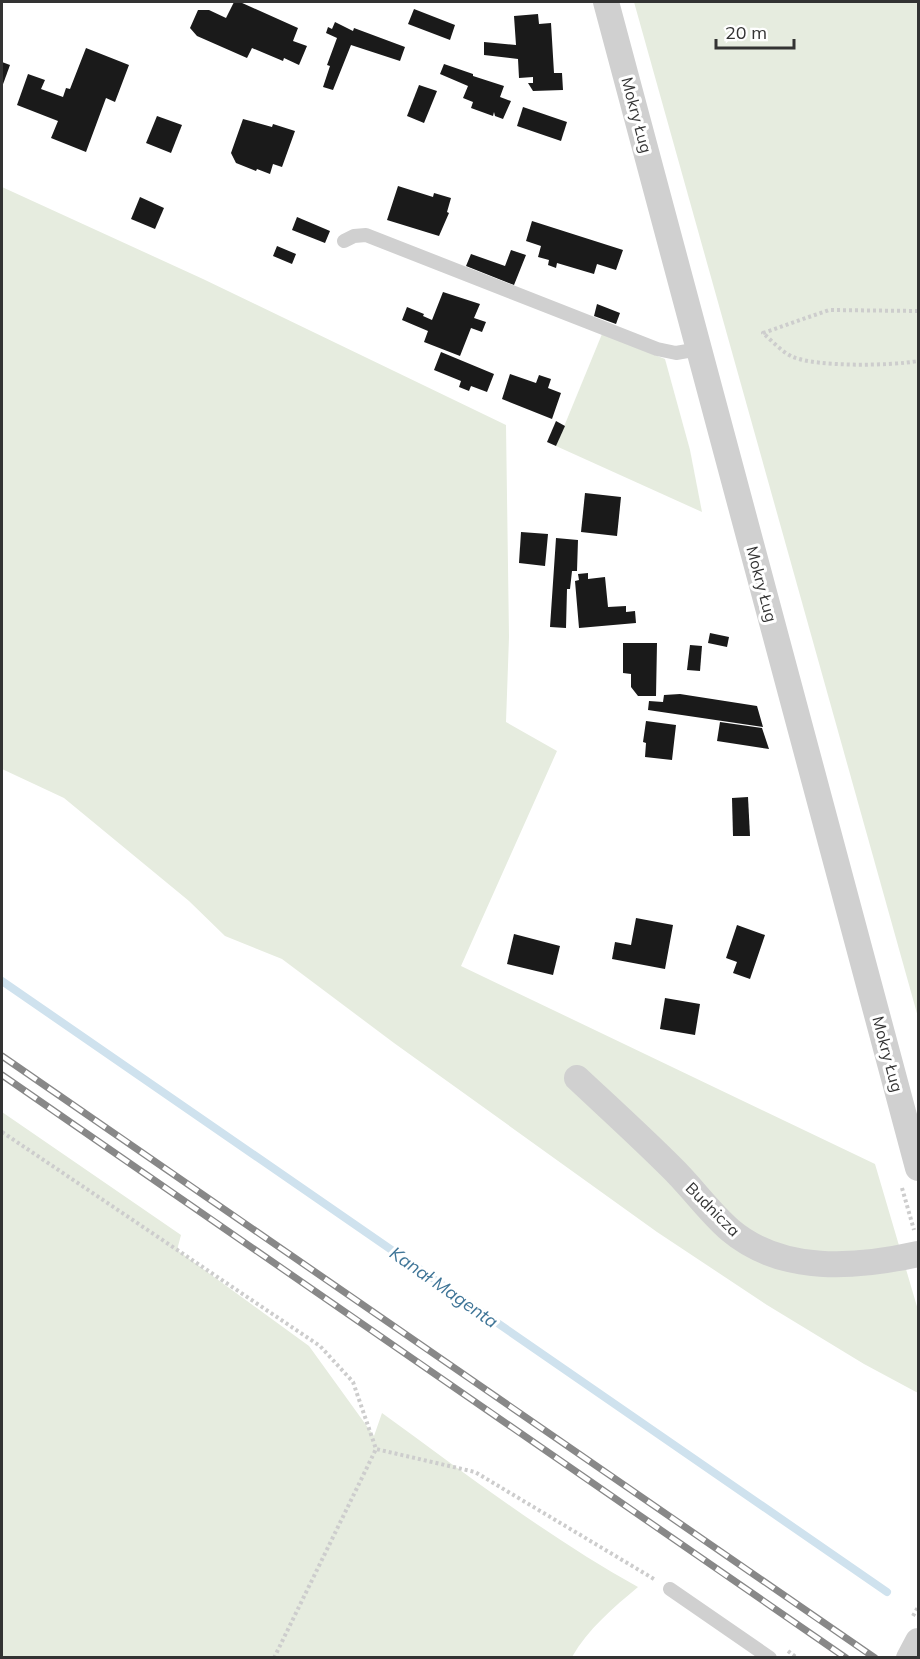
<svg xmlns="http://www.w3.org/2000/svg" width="920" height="1659" font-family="Mulish,sans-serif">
	<rect width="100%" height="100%" fill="#fff"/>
	<g fill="#e6ecdf">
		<polygon points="634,2 918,2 918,1017"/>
		<polygon points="2,187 203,279 506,425 509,637 506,722 557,751 461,966 875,1164 918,1310 918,1393 864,1364 767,1305 657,1232 394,1043 282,959 225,936 189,901 64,798 2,769"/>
		<polygon points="602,334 665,359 690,450 702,512 556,446"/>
		<path d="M2,1112L181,1235L177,1250L309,1346L374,1436L382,1413C466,1474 548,1537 638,1587C613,1608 588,1629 572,1657H2Z"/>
	</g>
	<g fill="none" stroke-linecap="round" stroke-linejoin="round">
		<polyline stroke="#cfe2ee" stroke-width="8" points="2,981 887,1592"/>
	</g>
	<g fill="#1a1a1a">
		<polygon points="234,2 240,2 298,28 293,41 307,46 299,65 284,58 283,61 252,48 247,58 197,36 190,28 198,10 209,10 226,18"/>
		<polygon points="414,9 455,25 450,40 408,24"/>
		<polygon points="538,14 539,24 551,23 554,73 562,73 563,90 533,91 528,83 533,83 533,77 519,78 518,59 484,55 484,42 516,45 514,16"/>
		<polygon points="335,22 353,31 354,28 405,47 400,61 351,45 333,90 323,87 330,66 327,65 337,38 326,33 328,27 332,29"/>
		<polygon points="86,48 129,65 115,102 106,98 86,152 51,138 58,121 17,105 28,74 45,80 41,89 63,97 66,88 70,89"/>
		<polygon points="2,62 10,65 2,87"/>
		<polygon points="444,64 473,74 473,76 504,86 500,97 511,101 503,119 495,116 494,112 493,116 471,108 473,102 463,98 468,86 440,74"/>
		<polygon points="419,85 437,91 424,123 407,116"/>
		<polygon points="523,107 567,122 561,141 517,126"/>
		<polygon points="157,116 182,125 171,153 146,143"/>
		<polygon points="243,119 272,127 273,124 295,131 282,167 273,164 270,174 257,169 256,171 236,163 231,153"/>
		<polygon points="398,186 433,197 434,193 451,198 447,212 449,213 439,236 387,220"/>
		<polygon points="140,197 164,208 155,229 131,219"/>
		<polygon points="297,217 330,231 325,243 292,230"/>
		<polygon points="532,221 623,250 616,270 597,264 594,274 557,263 556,268 548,265 549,260 538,257 541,246 526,241"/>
		<polygon points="277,246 296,254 292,264 273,256"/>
		<polygon points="511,250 526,255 514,285 466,266 471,254 505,266"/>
		<polygon points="443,292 480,304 474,318 486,322 482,332 471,328 460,356 424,342 428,331 402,320 407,307 424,314 423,316 432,320"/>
		<polygon points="597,304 620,313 616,324 594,316"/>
		<polygon points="441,352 494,374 487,392 471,386 469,391 459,387 461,381 434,370"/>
		<polygon points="510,374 536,383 539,375 551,379 548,388 561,393 552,419 502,399"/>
		<polygon points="556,421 565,426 556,446 547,442"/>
		<polygon points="585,493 621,497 617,536 581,532"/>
		<polygon points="521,532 548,534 545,566 519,563"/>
		<polygon points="556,538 578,540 577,571 572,571 570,589 567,589 566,628 550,627"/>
		<polygon points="588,573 588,579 605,577 608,607 626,606 626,612 635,611 636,623 579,628 575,581 579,580 578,574"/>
		<polygon points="710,633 729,637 727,647 708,643"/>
		<polygon points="623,643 657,643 656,696 638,696 631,687 631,674 623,673"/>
		<polygon points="690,645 702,646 700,671 687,670"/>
		<polygon points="680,694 757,706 763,727 648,710 649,701 663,702 664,695"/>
		<polygon points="646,721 676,725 672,760 645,757 646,743 643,742"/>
		<polygon points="720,722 762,728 769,749 717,741"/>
		<polygon points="748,797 750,836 733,836 732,798"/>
		<polygon points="636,918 673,925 665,969 612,959 615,942 631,945"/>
		<polygon points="737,925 765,935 750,979 733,973 737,962 726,958"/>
		<polygon points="514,934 560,946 553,975 507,964"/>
		<polygon points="665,998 700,1004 695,1035 660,1029"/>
	</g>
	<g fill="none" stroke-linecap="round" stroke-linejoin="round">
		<g stroke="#cdcdcd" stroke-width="4" stroke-dasharray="3 3" stroke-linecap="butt">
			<path d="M918,311L829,310L763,333C772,341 782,352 793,357C817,367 891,366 918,361"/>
			<polyline points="2,1132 320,1346 353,1382 376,1449 475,1472 654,1579"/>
			<polyline points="902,1188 914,1230"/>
			<polyline points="913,1616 918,1607"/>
			<polyline points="788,1651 797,1658"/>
			<polyline points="274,1658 376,1449"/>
		</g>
		<g stroke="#d0d0d0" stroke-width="14">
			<polyline points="344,241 354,236 366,235 657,349 676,353 699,349"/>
			<polyline points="670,1589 770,1658"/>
		</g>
		<g stroke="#d0d0d0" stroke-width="26">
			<polyline points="606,2 918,1168"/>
			<path d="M577,1078C608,1107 640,1136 670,1166C691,1186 708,1211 730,1230C782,1274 856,1268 918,1254"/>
			<polyline points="909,1658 918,1641"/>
		</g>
		<g stroke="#888" stroke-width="7">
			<g id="rail">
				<polyline points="2,1056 875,1658"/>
				<polyline points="2,1075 846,1658"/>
			</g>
		</g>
		<use href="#rail" stroke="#fff" stroke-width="4.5" stroke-dasharray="14" stroke-linecap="butt"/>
	</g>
	<g text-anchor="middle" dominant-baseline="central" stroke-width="6" stroke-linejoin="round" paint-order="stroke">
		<g font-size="16" fill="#333" stroke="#fff">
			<text transform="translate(637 115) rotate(75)">Mokry Ług</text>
			<text transform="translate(762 584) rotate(75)">Mokry Ług</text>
			<text transform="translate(888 1054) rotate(75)">Mokry Ług</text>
			<text transform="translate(713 1209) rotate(45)">Budnicza</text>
		</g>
		<g font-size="18" font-style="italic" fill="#3f7597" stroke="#fff">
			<text transform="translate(444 1287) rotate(35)">Kanał Magenta</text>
		</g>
	</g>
	<rect width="920" height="1659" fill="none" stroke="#333333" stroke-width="6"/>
	<path d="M716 39v9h78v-9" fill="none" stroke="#333333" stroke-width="3"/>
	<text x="725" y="39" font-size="18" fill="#333333" stroke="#ffffff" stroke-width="4.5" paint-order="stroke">20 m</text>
</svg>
